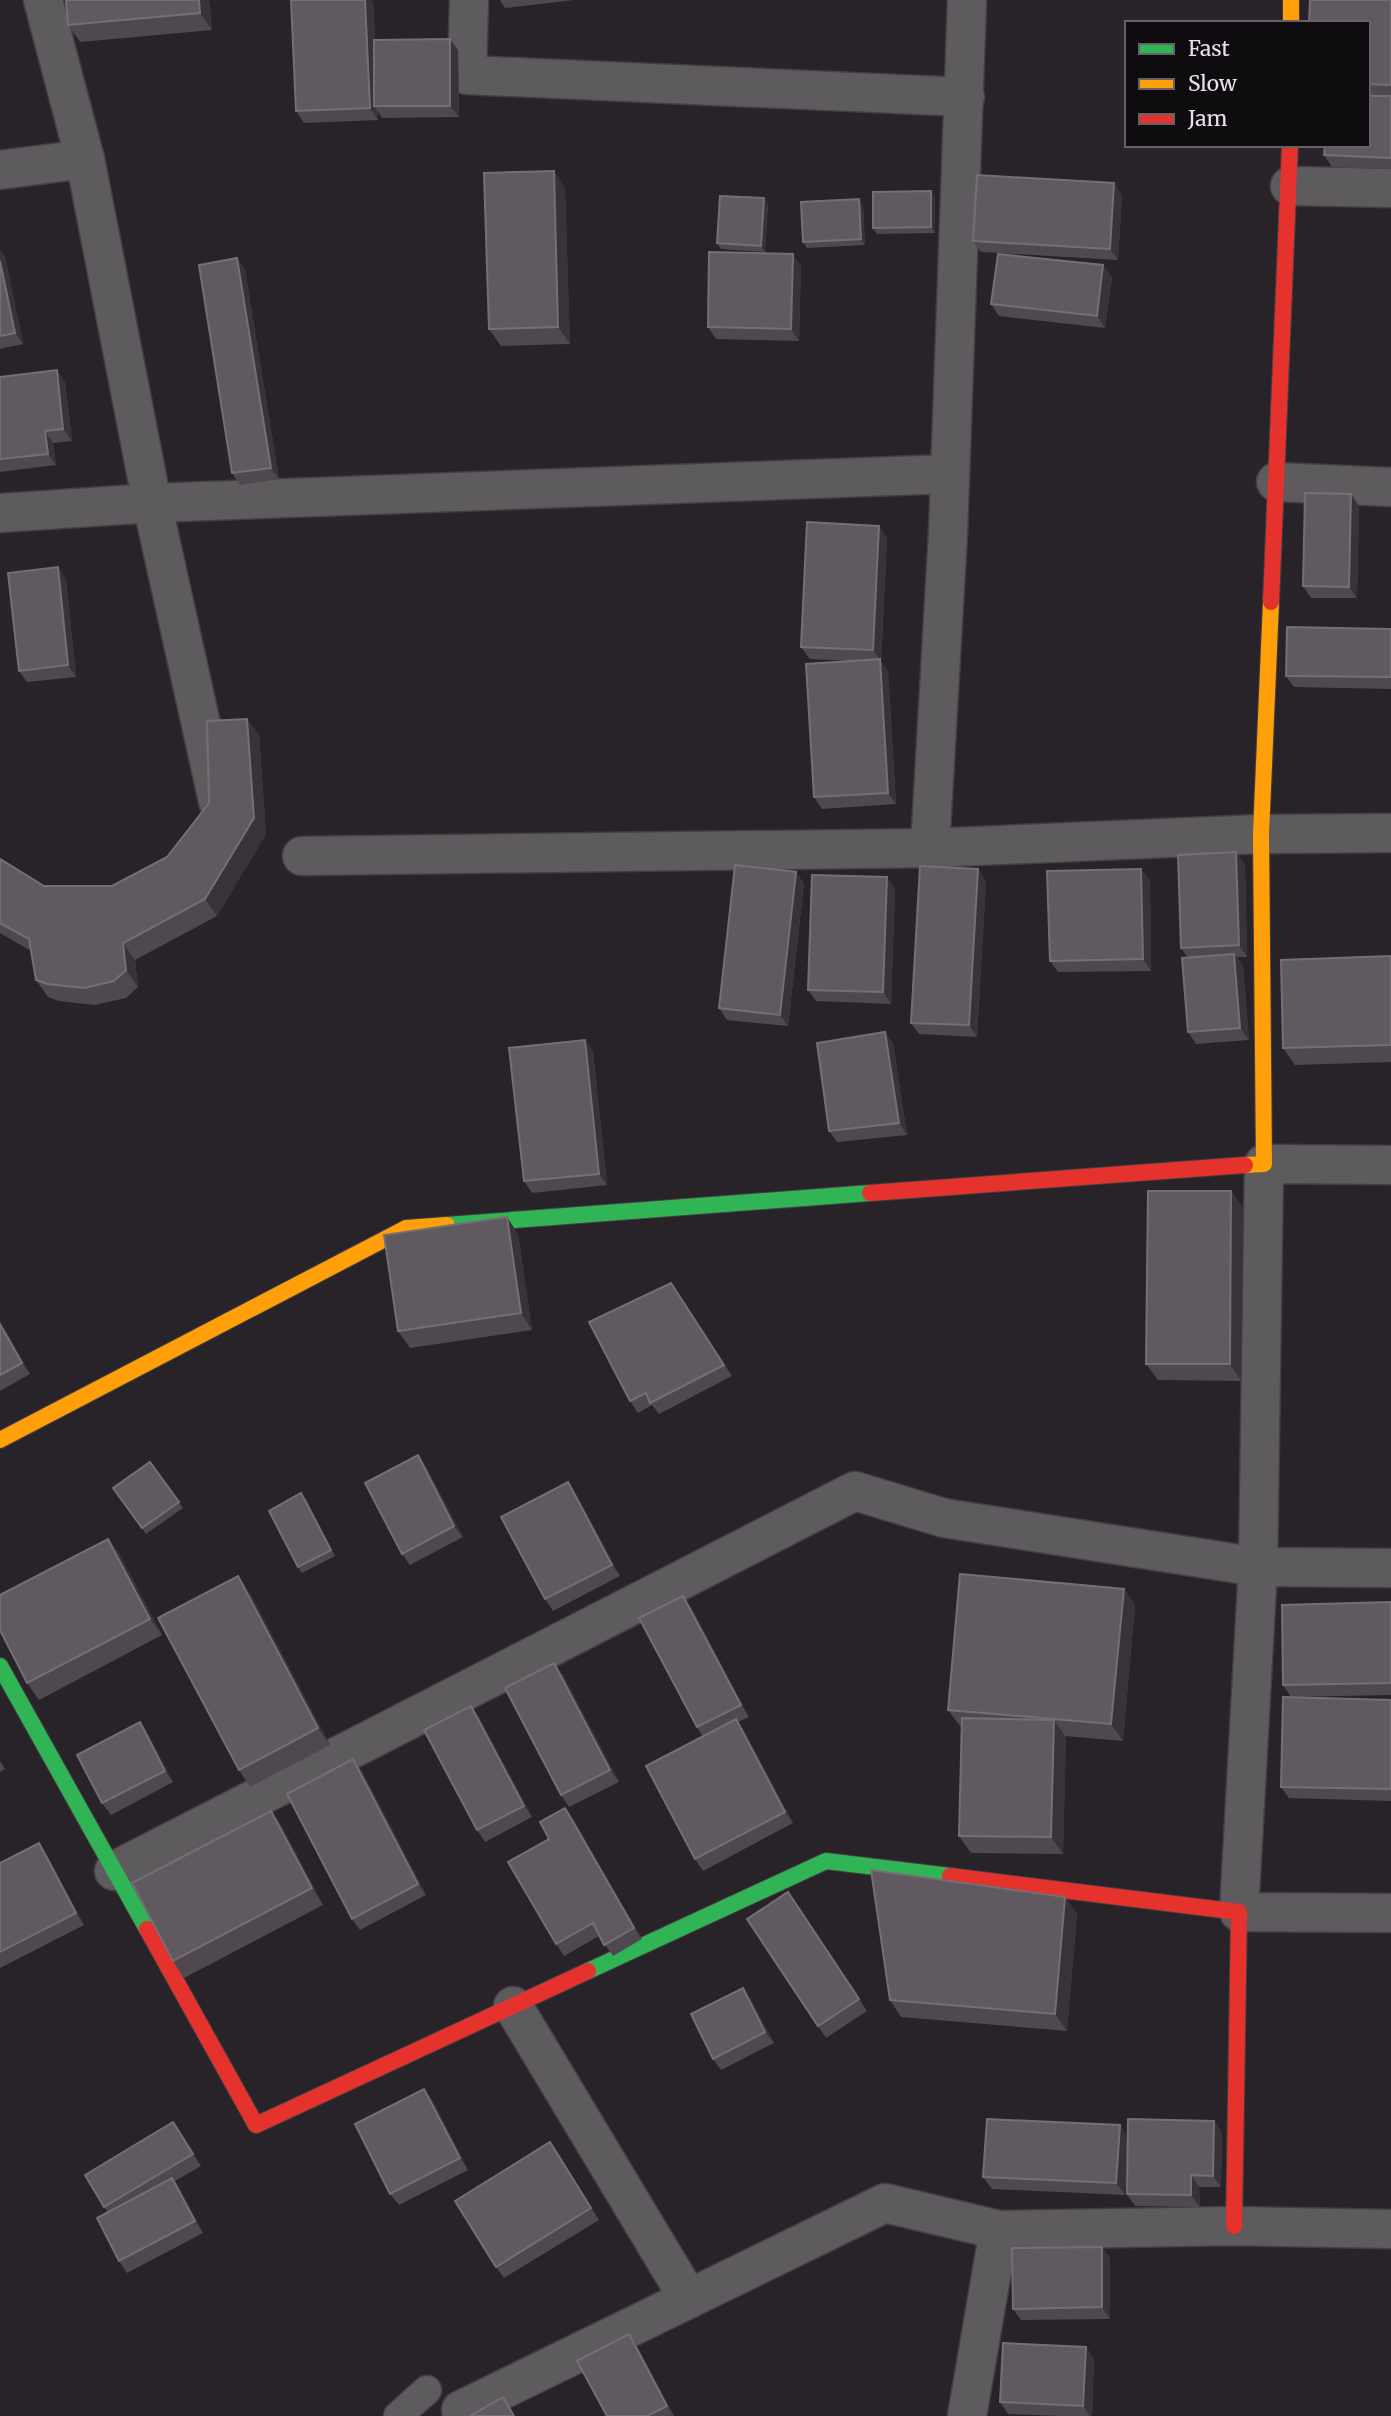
<svg xmlns="http://www.w3.org/2000/svg" width="1391" height="2416" font-family="Merriweather,serif">
	<rect width="100%" height="100%" fill="#282328"/>
	<g fill="none" stroke-linecap="round" stroke-linejoin="round">
		<g stroke="#433f43" stroke-width="31">
			<polyline id="lane" points="398,2416 427,2390"/>
		</g>
		<g stroke="#433f43" stroke-width="41">
			<g id="street">
				<polyline points="43,0 85,159 152,503 218,801"/>
				<polyline points="469,0 467,75 965,97"/>
				<polyline points="0,170 85,159"/>
				<polyline points="1290,186 1391,188"/>
				<polyline points="1276,482 1391,487"/>
				<polyline points="0,513 152,503 950,474"/>
				<polyline points="930,848 948,533 967,0"/>
				<polyline points="302,856 930,848 1261,834 1391,833"/>
				<polyline points="1391,1165 1264,1164 1258,1567 1239,1912 1391,1913"/>
				<polyline points="114,1871 855,1491 944,1518 1258,1567 1391,1568"/>
				<polyline points="513,2006 689,2299"/>
				<polyline points="461,2410 885,2203 999,2230 1234,2226 1391,2229"/>
				<polyline points="967,2416 999,2230"/>
			</g>
		</g>
		<g stroke="#433f43" stroke-width="18">
			<g id="fast">
				<polyline points="447,1225 870,1193"/>
				<polyline points="0,1666 147,1929"/>
				<polyline points="588,1971 826,1861 950,1876"/>
			</g>
		</g>
		<g stroke="#433f43" stroke-width="18">
			<g id="slow">
				<polyline points="1291,0 1291,23"/>
				<polyline points="1245,1165 1264,1164 1261,834 1271,602"/>
				<polyline points="0,1440 406,1228 447,1225"/>
			</g>
		</g>
		<g stroke="#433f43" stroke-width="18">
			<g id="jam">
				<polyline points="1271,602 1290,145"/>
				<polyline points="870,1193 1245,1165"/>
				<polyline points="950,1876 1239,1912 1234,2226"/>
				<polyline points="147,1929 256,2125 588,1971"/>
			</g>
		</g>
		<use href="#lane" stroke="#5e5b5e" stroke-width="28"/>
		<use href="#street" stroke="#5e5b5e" stroke-width="38"/>
		<use href="#fast" stroke="#30b455" stroke-width="16"/>
		<use href="#slow" stroke="#ff9f0a" stroke-width="16"/>
		<use href="#jam" stroke="#e5322d" stroke-width="16"/>
	</g>
	<g fill="#4f494f">
		<polygon points="66,0 209,0 212,30 80,42 68,25"/>
		<polygon points="291,0 371,0 373,3 375,40 458,50 459,117 382,118 378,112 378,120 304,123 296,111"/>
		<polygon points="500,0 574,0 505,8"/>
		<polygon points="1391,0 1391,169 1332,167 1324,155 1368,145 1368,23"/>
		<polygon points="565,188 570,344 501,346 489,329"/>
		<polygon points="931,191 935,197 935,233 877,234 873,228"/>
		<polygon points="1122,195 1118,260 981,252 973,241"/>
		<polygon points="764,198 768,204 765,252 721,249 717,243"/>
		<polygon points="859,199 863,205 865,245 807,248 803,242"/>
		<polygon points="0,250 5,256 23,344 0,349"/>
		<polygon points="237,258 245,270 279,479 240,485 232,473"/>
		<polygon points="801,266 799,341 716,339 708,327"/>
		<polygon points="1112,277 1105,328 999,316 991,304"/>
		<polygon points="0,377 65,382 72,441 53,443 56,465 0,472"/>
		<polygon points="1359,506 1357,598 1311,598 1303,586"/>
		<polygon points="879,526 887,538 881,661 888,671 896,804 822,809 814,797 852,661 810,659 801,647"/>
		<polygon points="66,579 76,677 27,682 19,671"/>
		<polygon points="1391,629 1391,689 1294,687 1286,676"/>
		<polygon points="247,719 259,735 266,834 217,916 135,960 138,987 126,998 95,1005 59,1001 48,997 36,980 31,951 0,933 0,859 44,886 112,886 167,857 209,803"/>
		<polygon points="1245,864 1247,957 1237,957 1243,966 1249,1040 1196,1044 1188,1032 1188,958 1181,948"/>
		<polygon points="1141,869 1150,881 1151,971 1058,972 1050,961"/>
		<polygon points="986,881 977,1037 919,1034 911,1023"/>
		<polygon points="804,883 788,1026 727,1020 719,1008"/>
		<polygon points="895,889 891,1004 816,1001 808,990"/>
		<polygon points="1391,956 1391,1062 1295,1065 1283,1048"/>
		<polygon points="893,1043 907,1135 837,1142 829,1131"/>
		<polygon points="593,1051 607,1185 532,1193 524,1181"/>
		<polygon points="1231,1191 1243,1208 1241,1381 1158,1380 1146,1364"/>
		<polygon points="518,1234 532,1330 410,1348 398,1331"/>
		<polygon points="671,1283 732,1376 659,1414 652,1405 638,1413 630,1401"/>
		<polygon points="0,1324 7,1333 30,1374 0,1391"/>
		<polygon points="418,1455 426,1467 463,1537 410,1565 402,1554"/>
		<polygon points="150,1462 183,1508 146,1534 113,1488"/>
		<polygon points="568,1482 576,1494 620,1576 553,1611 545,1599"/>
		<polygon points="306,1499 335,1556 302,1573 298,1567"/>
		<polygon points="108,1539 120,1555 162,1635 39,1700 27,1683"/>
		<polygon points="1124,1589 1135,1605 1123,1741 1065,1736 1066,1737 1063,1854 971,1853 959,1836 961,1727 960,1726 948,1710"/>
		<polygon points="250,1593 330,1745 250,1787 239,1770"/>
		<polygon points="1391,1602 1391,1695 1291,1697 1283,1685"/>
		<polygon points="691,1607 749,1717 738,1722 744,1731 793,1823 703,1871 695,1859 703,1737 697,1727"/>
		<polygon points="563,1675 619,1782 569,1807 561,1795"/>
		<polygon points="1391,1700 1391,1801 1289,1798 1281,1787"/>
		<polygon points="479,1717 532,1817 485,1842 477,1830"/>
		<polygon points="140,1722 148,1734 173,1782 111,1815 102,1803"/>
		<polygon points="353,1759 362,1771 426,1895 360,1930 352,1919"/>
		<polygon points="0,1761 5,1769 0,1772"/>
		<polygon points="271,1811 283,1828 323,1905 184,1978 173,1961"/>
		<polygon points="573,1819 642,1939 613,1956 599,1936 564,1956 556,1944 549,1839"/>
		<polygon points="47,1855 84,1925 0,1968 0,1863"/>
		<polygon points="788,1892 867,2011 826,2038 747,1919"/>
		<polygon points="1065,1897 1077,1914 1067,2031 901,2017 890,2000"/>
		<polygon points="743,1988 751,2000 774,2043 721,2070 713,2059"/>
		<polygon points="433,2101 468,2170 399,2205 390,2194"/>
		<polygon points="1214,2121 1222,2132 1221,2187 1199,2187 1200,2207 1135,2206 1127,2194"/>
		<polygon points="173,2122 201,2166 175,2181 180,2189 203,2233 127,2273 119,2261 108,2212 104,2207"/>
		<polygon points="1128,2137 1125,2195 992,2189 983,2177"/>
		<polygon points="550,2142 599,2220 504,2278 496,2267"/>
		<polygon points="1102,2247 1110,2258 1110,2319 1021,2320 1013,2309"/>
		<polygon points="637,2346 674,2416 607,2416"/>
		<polygon points="1086,2347 1094,2359 1092,2416 1058,2416 1008,2414 1000,2402"/>
	</g>
	<g fill="#393339">
		<polygon points="199,0 209,0 212,30 200,13"/>
		<polygon points="365,0 371,0 373,3 378,106 374,106 378,112 378,120 370,108"/>
		<polygon points="450,39 458,50 459,117 450,106"/>
		<polygon points="554,171 565,188 570,344 558,327"/>
		<polygon points="1114,183 1122,195 1118,260 1110,249"/>
		<polygon points="931,191 935,197 935,233 931,227"/>
		<polygon points="764,198 768,204 765,252 761,246"/>
		<polygon points="859,199 863,205 865,245 861,239"/>
		<polygon points="0,250 5,256 23,344 15,333 0,261"/>
		<polygon points="793,254 801,266 799,341 791,329"/>
		<polygon points="237,258 245,270 279,479 271,468"/>
		<polygon points="1103,265 1112,277 1105,328 1097,316"/>
		<polygon points="57,370 65,382 72,441 63,429"/>
		<polygon points="45,431 53,443 56,465 48,454"/>
		<polygon points="1351,494 1359,506 1357,598 1349,587"/>
		<polygon points="879,526 887,538 881,661 888,671 896,804 888,793 880,660 873,650"/>
		<polygon points="58,567 66,579 76,677 68,665"/>
		<polygon points="247,719 259,735 266,834 217,916 205,899"/>
		<polygon points="1236,852 1245,864 1247,957 1239,945"/>
		<polygon points="978,869 986,881 977,1037 969,1025"/>
		<polygon points="1141,869 1150,881 1151,971 1143,959"/>
		<polygon points="796,872 804,883 788,1026 780,1015"/>
		<polygon points="887,877 895,889 891,1004 883,992"/>
		<polygon points="123,943 135,960 138,987 126,970"/>
		<polygon points="1234,954 1243,966 1249,1040 1240,1028"/>
		<polygon points="885,1032 893,1043 907,1135 899,1123"/>
		<polygon points="585,1040 593,1051 607,1185 599,1174"/>
		<polygon points="1231,1191 1243,1208 1241,1381 1230,1364"/>
		<polygon points="507,1217 518,1234 532,1330 521,1313"/>
		<polygon points="0,1324 7,1333 30,1374 22,1363"/>
		<polygon points="418,1455 426,1467 463,1537 454,1526"/>
		<polygon points="568,1482 576,1494 620,1576 612,1565"/>
		<polygon points="301,1493 306,1499 335,1556 331,1550"/>
		<polygon points="108,1539 120,1555 162,1635 150,1619"/>
		<polygon points="238,1576 250,1593 330,1745 318,1728"/>
		<polygon points="1124,1589 1135,1605 1123,1741 1111,1724"/>
		<polygon points="683,1596 691,1607 749,1717 741,1705"/>
		<polygon points="554,1663 563,1675 619,1782 610,1770"/>
		<polygon points="471,1706 479,1717 532,1817 524,1806"/>
		<polygon points="736,1719 744,1731 793,1823 785,1812"/>
		<polygon points="1054,1720 1066,1737 1063,1854 1051,1837"/>
		<polygon points="140,1722 148,1734 173,1782 165,1771"/>
		<polygon points="353,1759 362,1771 426,1895 418,1884"/>
		<polygon points="565,1808 573,1819 642,1939 634,1928"/>
		<polygon points="271,1811 283,1828 323,1905 312,1888"/>
		<polygon points="39,1843 47,1855 84,1925 76,1913"/>
		<polygon points="1065,1897 1077,1914 1067,2031 1055,2014"/>
		<polygon points="743,1988 751,2000 774,2043 765,2032"/>
		<polygon points="424,2089 433,2101 468,2170 460,2158"/>
		<polygon points="1214,2121 1222,2132 1221,2187 1213,2176"/>
		<polygon points="1120,2125 1128,2137 1125,2195 1116,2183"/>
		<polygon points="550,2142 558,2154 599,2220 591,2208"/>
		<polygon points="1191,2175 1199,2187 1200,2207 1191,2195"/>
		<polygon points="172,2178 180,2189 203,2233 195,2221"/>
		<polygon points="1102,2247 1110,2258 1110,2319 1102,2307"/>
		<polygon points="629,2334 637,2346 674,2416 667,2406"/>
		<polygon points="1086,2347 1094,2359 1092,2416 1090,2416 1083,2406"/>
	</g>
	<g fill="#605a60" stroke="#756f75" stroke-width="2">
		<polygon points="66,0 199,0 200,13 68,25"/>
		<polygon points="291,0 365,0 370,108 296,111"/>
		<polygon points="1310,0 1391,0 1391,85 1368,84 1368,23 1309,23"/>
		<polygon points="450,39 450,106 374,106 374,40"/>
		<polygon points="1368,96 1391,96 1391,158 1324,155 1325,145 1368,145"/>
		<polygon points="554,171 558,327 489,329 484,173"/>
		<polygon points="977,175 1114,183 1110,249 973,241"/>
		<polygon points="931,191 931,227 873,228 873,192"/>
		<polygon points="720,196 764,198 761,246 717,243"/>
		<polygon points="859,199 861,239 803,242 801,202"/>
		<polygon points="709,252 793,254 791,329 708,327"/>
		<polygon points="998,254 1103,265 1097,316 991,304"/>
		<polygon points="237,258 271,468 232,473 199,265"/>
		<polygon points="0,261 15,333 0,336"/>
		<polygon points="57,370 63,429 45,431 48,454 0,459 0,377"/>
		<polygon points="1305,493 1351,494 1349,587 1303,586"/>
		<polygon points="807,522 879,526 873,650 801,647"/>
		<polygon points="58,567 68,665 19,671 8,573"/>
		<polygon points="1287,627 1391,629 1391,677 1286,676"/>
		<polygon points="880,659 888,793 814,797 806,664"/>
		<polygon points="247,719 254,818 205,899 123,943 126,970 114,981 84,988 47,984 36,980 29,939 0,923 0,859 44,886 112,886 167,857 209,803 207,721"/>
		<polygon points="1236,852 1239,945 1181,948 1178,855"/>
		<polygon points="735,865 796,872 780,1015 719,1008"/>
		<polygon points="920,866 978,869 969,1025 911,1023"/>
		<polygon points="1141,869 1143,959 1050,961 1047,871"/>
		<polygon points="812,875 887,877 883,992 808,990"/>
		<polygon points="1234,954 1240,1028 1188,1032 1182,958"/>
		<polygon points="1391,956 1391,1045 1283,1048 1281,960"/>
		<polygon points="885,1032 899,1123 829,1131 817,1043"/>
		<polygon points="585,1040 599,1174 524,1181 509,1048"/>
		<polygon points="1148,1191 1231,1191 1230,1364 1146,1364"/>
		<polygon points="507,1217 521,1313 398,1331 384,1235"/>
		<polygon points="671,1283 724,1365 650,1403 646,1393 630,1401 589,1322"/>
		<polygon points="0,1324 22,1363 0,1375"/>
		<polygon points="418,1455 454,1526 402,1554 365,1483"/>
		<polygon points="150,1462 179,1502 142,1528 113,1488"/>
		<polygon points="568,1482 612,1565 545,1599 501,1517"/>
		<polygon points="301,1493 331,1550 298,1567 269,1511"/>
		<polygon points="108,1539 150,1619 27,1683 0,1630 0,1595"/>
		<polygon points="960,1574 1124,1589 1111,1724 948,1710"/>
		<polygon points="238,1576 318,1728 239,1770 158,1618"/>
		<polygon points="683,1596 741,1705 697,1727 639,1618"/>
		<polygon points="1391,1602 1391,1683 1283,1685 1282,1605"/>
		<polygon points="554,1663 610,1770 561,1795 505,1688"/>
		<polygon points="1283,1697 1391,1700 1391,1789 1281,1787"/>
		<polygon points="471,1706 524,1806 477,1830 424,1730"/>
		<polygon points="962,1718 1054,1720 1051,1837 959,1836"/>
		<polygon points="736,1719 785,1812 695,1859 646,1766"/>
		<polygon points="140,1722 165,1771 102,1803 77,1755"/>
		<polygon points="353,1759 418,1884 352,1919 287,1794"/>
		<polygon points="565,1808 634,1928 604,1945 593,1923 556,1944 508,1862 549,1839 540,1822"/>
		<polygon points="271,1811 312,1888 173,1961 132,1883"/>
		<polygon points="39,1843 76,1913 0,1952 0,1863"/>
		<polygon points="871,1870 1065,1897 1055,2014 890,2000"/>
		<polygon points="788,1892 859,1999 818,2026 747,1919"/>
		<polygon points="743,1988 765,2032 713,2059 691,2014"/>
		<polygon points="424,2089 460,2158 390,2194 355,2124"/>
		<polygon points="987,2119 1120,2125 1116,2183 983,2177"/>
		<polygon points="1128,2119 1214,2121 1213,2176 1191,2175 1191,2195 1127,2194"/>
		<polygon points="173,2122 193,2154 104,2207 85,2175"/>
		<polygon points="550,2142 591,2208 496,2267 455,2201"/>
		<polygon points="172,2178 195,2221 119,2261 97,2218"/>
		<polygon points="1102,2247 1102,2307 1013,2309 1012,2248"/>
		<polygon points="629,2334 667,2406 647,2416 607,2416 577,2361"/>
		<polygon points="1003,2343 1086,2347 1083,2406 1000,2402"/>
		<polygon points="503,2397 514,2416 470,2416"/>
	</g>
	<rect x="1125" y="21" width="245" height="126" fill="#0f0c10" stroke="#656166" stroke-width="2"/>
	<rect x="1139" y="44" width="35" height="10" fill="#30b455" stroke="#656166" stroke-width="2"/>
	<text x="1188" y="56" font-size="21" fill="#e7e1e8">Fast</text>
	<rect x="1139" y="79" width="35" height="10" fill="#ff9f0a" stroke="#656166" stroke-width="2"/>
	<text x="1188" y="91" font-size="21" fill="#e7e1e8">Slow</text>
	<rect x="1139" y="114" width="35" height="10" fill="#e5322d" stroke="#656166" stroke-width="2"/>
	<text x="1188" y="126" font-size="21" fill="#e7e1e8">Jam</text>
</svg>
